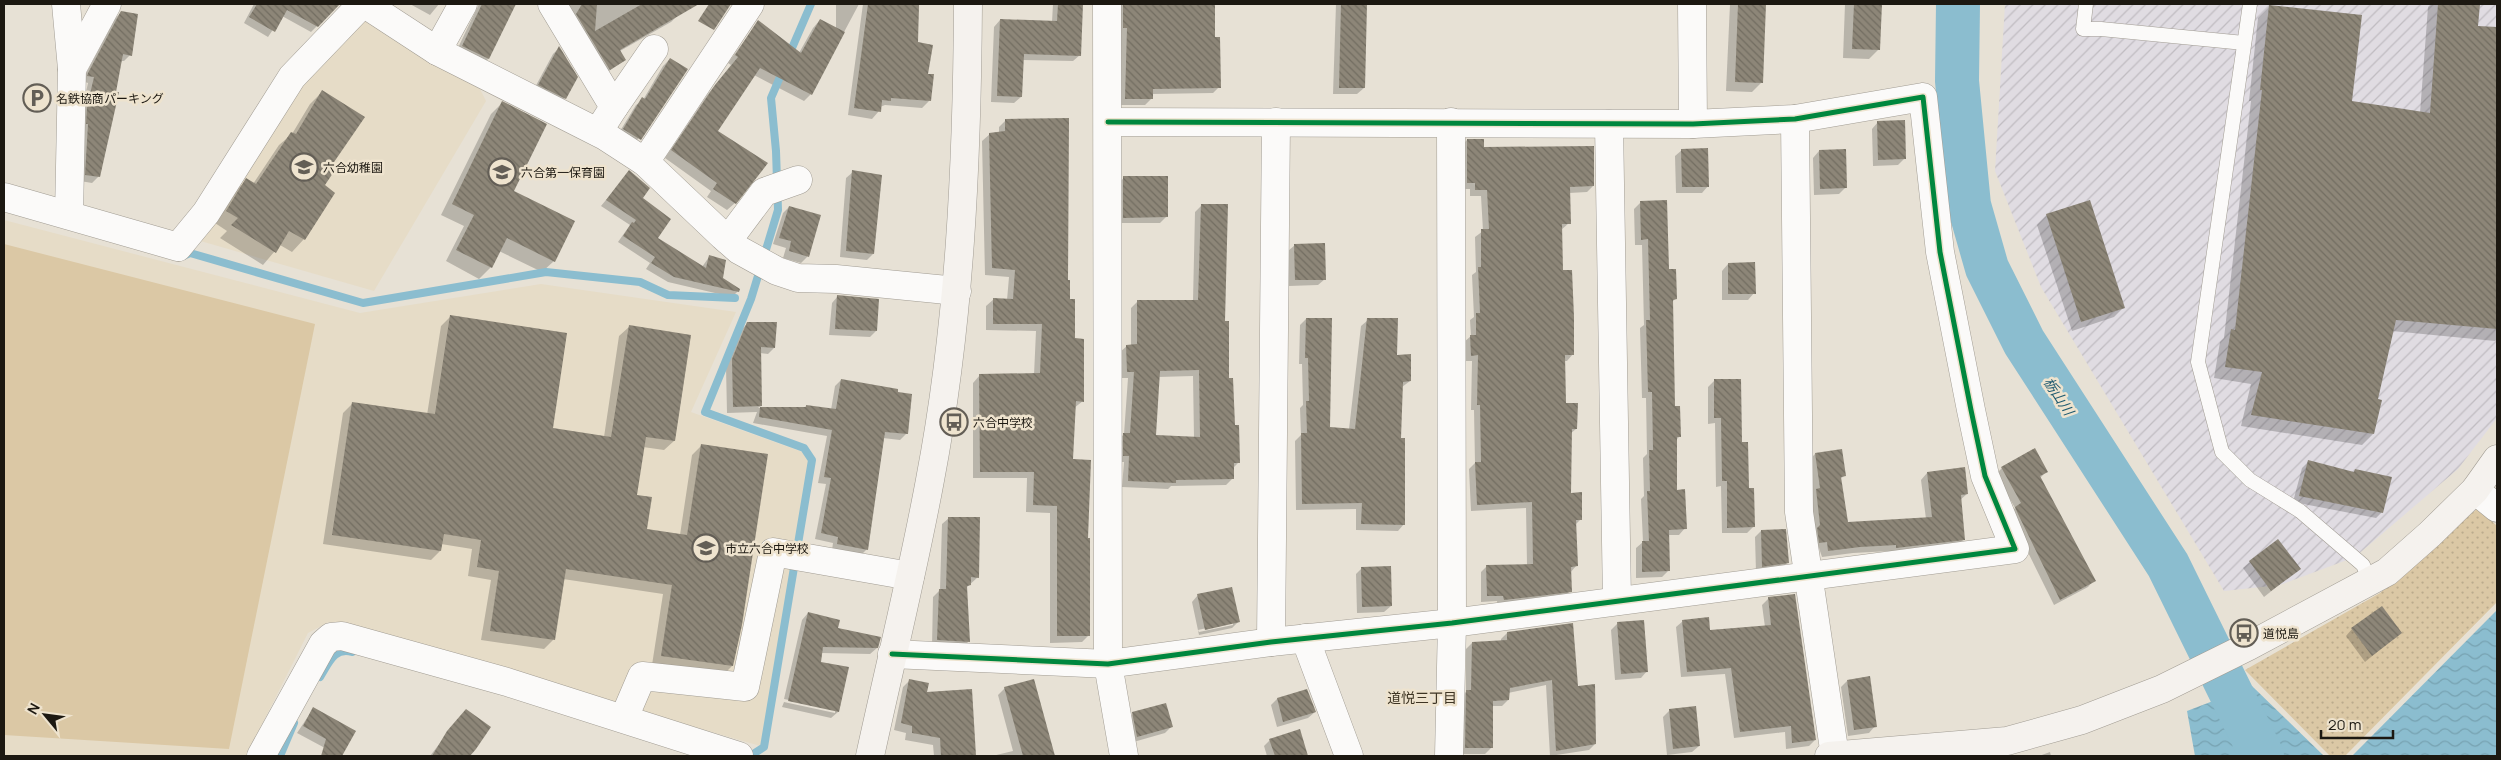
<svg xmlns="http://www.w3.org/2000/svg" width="2501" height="760" font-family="Manrope,'Noto Sans JP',sans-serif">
	<defs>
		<pattern id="industrial-furrows" width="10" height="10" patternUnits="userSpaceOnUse" patternTransform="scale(1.25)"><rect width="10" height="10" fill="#e0dce2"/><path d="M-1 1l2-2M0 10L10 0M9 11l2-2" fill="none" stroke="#c0bcc1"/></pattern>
		<pattern id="park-dots" width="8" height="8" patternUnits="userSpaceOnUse" patternTransform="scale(1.25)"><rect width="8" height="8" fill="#dbc8a5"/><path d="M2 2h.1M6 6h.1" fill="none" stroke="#bbab8d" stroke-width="1.8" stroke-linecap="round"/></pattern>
		<pattern id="water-waves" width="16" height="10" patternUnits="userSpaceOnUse" patternTransform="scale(1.25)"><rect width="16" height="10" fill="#8bbdcf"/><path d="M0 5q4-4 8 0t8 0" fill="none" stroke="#77a2b1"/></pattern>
		<pattern id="building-back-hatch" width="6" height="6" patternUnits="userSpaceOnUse" patternTransform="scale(1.25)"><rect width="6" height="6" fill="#8d8678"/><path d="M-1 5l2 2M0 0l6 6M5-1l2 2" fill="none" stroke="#726d61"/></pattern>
	</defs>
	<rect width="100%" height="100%" fill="#e7e1d5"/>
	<g fill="#e6dcc7">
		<polygon points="363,18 480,89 486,101 374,291 197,240 305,76"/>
		<polygon points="4,220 360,313 541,284 736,312 691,412 811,455 764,747 329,622 308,633 246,756 4,756"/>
	</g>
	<polygon fill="url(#industrial-furrows)" points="2005,4 2497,4 2497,418 2458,469 2355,557 2280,585 2224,591 2041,287 1995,171"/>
	<polygon fill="#dbc8a5" points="4,244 315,324 229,749 4,735"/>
	<polygon fill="url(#park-dots)" points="2478,508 2497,526 2497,602 2345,756 2330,756 2245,670 2380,593"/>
	<g fill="url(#water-waves)">
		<polygon points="2497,610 2497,756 2352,756"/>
		<polygon points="2252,686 2324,756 2195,756 2187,711"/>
	</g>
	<g fill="#0003" fill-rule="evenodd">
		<polygon points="254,4 339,4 311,32 282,16 268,37 244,23"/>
		<polygon points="410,4 439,4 430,15"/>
		<polygon points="479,4 514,4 488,59 482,65 456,52"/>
		<polygon points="560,4 671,4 678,15 671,22 620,51 625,60 603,75"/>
		<polygon points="836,4 859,4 811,94 804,101 754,75 717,131 735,203 727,210 707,197 711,191 665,158 708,94 731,65 728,63 758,22 799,53 813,28 820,20 836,29"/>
		<polygon points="863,4 919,4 917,44 927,75 929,101 922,108 885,105 880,107 879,111 872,119 848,115"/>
		<polygon points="1053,4 1082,4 1080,55 1073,61 1022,60 1021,97 1014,103 991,102 994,27 1000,20 1052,22"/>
		<polygon points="1115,4 1214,4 1214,39 1219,87 1213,93 1152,94 1152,98 1145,105 1119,105 1121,34 1117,34"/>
		<polygon points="1336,4 1366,4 1364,88 1357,94 1333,94"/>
		<polygon points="1730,4 1765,4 1762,82 1752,92 1726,91"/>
		<polygon points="1845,4 1881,4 1879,49 1869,59 1843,58"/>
		<polygon points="2431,4 2479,4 2477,28 2497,28 2497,339 2495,341 2392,331 2377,400 2373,434 2362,445 2241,426 2251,384 2214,378 2220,342 2224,338 2251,101 2249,101 2258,18 2270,6 2351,102 2420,113 2428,7"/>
		<polygon points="121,12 130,55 124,61 121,61 99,176 92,183 80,181 81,114 88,83 82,81 115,19"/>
		<polygon points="559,48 565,98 559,104 533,91 553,54"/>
		<polygon points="670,59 686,69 633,146 617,136 636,105 643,100 663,66"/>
		<polygon points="323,91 323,186 333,193 304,239 292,252 280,245 263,265 220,238 227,231 215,223 234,192 247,180 253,184 279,145 292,134 310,104"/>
		<polygon points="502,103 513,192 554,261 542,272 499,251 491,267 479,279 446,261 464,226 441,215 491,114"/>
		<polygon points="1006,120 1066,281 1083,401 1074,408 1072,460 1089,635 1082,642 1050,643 1050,513 1026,512 1027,478 973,478 973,383 980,375 1034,375 1036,331 986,330 986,306 994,299 1007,300 1009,277 985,275 982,141 990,134 999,133 999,127"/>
		<polygon points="1878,122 1904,159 1898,165 1873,166 1872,129"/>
		<polygon points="1467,140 1483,148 1593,186 1587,192 1569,193 1569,223 1561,230 1562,271 1573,354 1567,361 1563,361 1565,404 1576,429 1570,434 1569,494 1581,519 1575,525 1576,566 1570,573 1570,591 1564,597 1498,606 1497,601 1481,602 1481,572 1487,566 1527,565 1526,508 1471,511 1469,469 1475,463 1474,410 1471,410 1472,361 1465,361 1464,342 1471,336 1470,320 1474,317 1472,275 1476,272 1475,237 1483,231 1481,196 1470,196 1470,189 1461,189 1461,146"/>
		<polygon points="1682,150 1708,186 1702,193 1676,193 1675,156"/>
		<polygon points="1819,151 1846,187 1839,194 1814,195 1813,158"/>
		<polygon points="853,172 873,254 867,260 840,257 846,178"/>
		<polygon points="624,178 641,198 656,238 702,267 709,257 721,278 738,291 732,297 668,282 646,269 650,263 618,242 630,225 601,206"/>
		<polygon points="1124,178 1166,217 1160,223 1117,223 1117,184"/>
		<polygon points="1641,202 1668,270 1675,299 1672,302 1674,408 1679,437 1675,441 1676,491 1685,528 1679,535 1668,535 1668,571 1662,577 1636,578 1636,548 1643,542 1641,499 1644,496 1643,458 1647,454 1646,398 1642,398 1640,328 1644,325 1642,245 1635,245 1634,209"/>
		<path d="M1202,205L1238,463L1232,469V479L1226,485L1171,486L1168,489L1122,487L1124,462H1117V441L1124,434L1128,378H1121L1120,352L1127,346H1131V308L1137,302L1193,301L1195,212ZM1193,376L1194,438L1155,436L1158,377Z"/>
		<polygon points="789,207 820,216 807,257 801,263 783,258 786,248 773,244 783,213"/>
		<polygon points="2047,215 2124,307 2114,317 2072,331 2037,225"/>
		<polygon points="1295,245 1325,279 1318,285 1289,286 1288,251"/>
		<polygon points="1728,264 1754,293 1748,300 1722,300 1722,271"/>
		<polygon points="838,296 876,331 870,337 829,335 832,303"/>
		<polygon points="450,317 551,429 604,437 619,336 629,327 674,441 664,450 643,447 635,496 645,530 680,535 692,455 702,445 732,666 723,675 652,665 663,594 563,579 553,640 544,649 481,640 491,580 468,576 472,549 441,544 440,551 431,560 323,544 343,413 352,404 427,415 441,326"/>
		<polygon points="1306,319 1329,428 1349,429 1361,326 1368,320 1396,356 1410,381 1402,387 1400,440 1404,524 1398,531 1356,530 1356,509 1296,510 1295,441 1301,435 1300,408 1303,405 1302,364 1299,364 1300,325"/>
		<polygon points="748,323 774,348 768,354 760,353 761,406 758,408 804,408 806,406 831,410 835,386 841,380 906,434 900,440 883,438 867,549 861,555 832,550 833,543 815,539 826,484 818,483 827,436 753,423 757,412 727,413 726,367 741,330"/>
		<polygon points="1714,381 1741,443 1754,526 1747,533 1722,533 1721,486 1716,487 1715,423 1708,424 1708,387"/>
		<polygon points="1815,454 1844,476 1840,479 1847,524 1926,519 1921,480 1927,473 1967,494 1960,500 1964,539 1957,546 1890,553 1890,551 1853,553 1822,557 1819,548 1813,549 1810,496 1813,492 1809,460"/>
		<polygon points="2308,462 2353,473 2356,470 2382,512 2376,518 2293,502 2302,468"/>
		<polygon points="2002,468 2047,471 2040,478 2094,580 2088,587 2054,605 2009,514 2015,508 1996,474"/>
		<polygon points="949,518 978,577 966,588 969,641 962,648 932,646 933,597 940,590 942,524"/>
		<polygon points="1761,531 1787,563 1781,569 1756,572 1755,537"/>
		<polygon points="2250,562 2299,569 2264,597 2243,568"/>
		<polygon points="1362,568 1391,606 1384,612 1357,613 1356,574"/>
		<path d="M1198,595L1238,622L1232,628L1199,635L1192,602ZM1233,622V625L1199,632L1198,630Z"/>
		<polygon points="1769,598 1815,740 1809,746 1786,749 1785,732 1734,738 1725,674 1681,677 1676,627 1683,621 1709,632 1765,627 1762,605"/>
		<polygon points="808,613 877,648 870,654 821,653 820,663 838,712 831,718 782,707 784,702 835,713 835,710 784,699 802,620"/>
		<polygon points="1642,621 1647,671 1641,678 1615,680 1611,630 1617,624"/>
		<polygon points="2352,629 2400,633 2365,662 2346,636"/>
		<polygon points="1507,633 1576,688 1595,744 1589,750 1550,756 1546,685 1508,693 1508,700 1502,706 1491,706 1491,748 1485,754 1459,754 1460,697 1466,692 1466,649 1472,643 1501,642 1501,639"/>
		<polygon points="910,680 926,693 971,691 975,756 934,756 933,745 905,740 906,733 894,730 903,687"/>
		<polygon points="1033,680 1054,756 992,756 1013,751 998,695 1005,688"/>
		<polygon points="1847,681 1875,726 1869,733 1848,736 1841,687"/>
		<polygon points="1277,699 1315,712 1308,718 1277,727 1271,705"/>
		<polygon points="313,709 338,755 297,733"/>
		<polygon points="1670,710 1699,746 1692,752 1667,755 1663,717"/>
		<polygon points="1133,714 1171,727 1165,733 1130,743 1127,720"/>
		<polygon points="460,717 489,727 470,756 430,756"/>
		<polygon points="1299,731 1307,756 1267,756 1264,746 1270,740"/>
		<polygon points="2050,752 2051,756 2039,756"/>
	</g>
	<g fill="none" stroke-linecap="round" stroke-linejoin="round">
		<g stroke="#8bbdcf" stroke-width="8">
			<polyline points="789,55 811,4"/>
			<polyline points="183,256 190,253 363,303 546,272 640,282 668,295 735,298"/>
			<path d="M320,677C329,663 334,647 352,652"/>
			<polyline points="280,756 294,723"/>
			<polyline points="750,756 764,747 812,460 804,448 705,412 751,299 778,210 776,151 771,98 783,70"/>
		</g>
		<polyline stroke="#8bbdcf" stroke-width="44" points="1958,4 1957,81 1969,205 1987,268 2024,342 2168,565 2262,756"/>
	</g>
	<g fill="url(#building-back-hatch)" fill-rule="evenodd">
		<polygon points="257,4 340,4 318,27 287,10 275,32 249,17"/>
		<polygon points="482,4 516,4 489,59 462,46"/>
		<polygon points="582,4 597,4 595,31 642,4 699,4 620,50 626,60 610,70 576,14"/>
		<polygon points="709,4 731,4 714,30 698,21"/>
		<polygon points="868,4 919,4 918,42 933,45 928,74 934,74 931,101 891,98 891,101 882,100 881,112 854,108"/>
		<polygon points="1058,4 1083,4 1081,56 1024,54 1022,97 997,96 1000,19 1057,21"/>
		<polygon points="1123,4 1215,4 1215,37 1220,37 1221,88 1153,89 1153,99 1125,99 1127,28 1123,28"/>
		<polygon points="1341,4 1367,4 1365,88 1339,88"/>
		<polygon points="1738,4 1766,4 1763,83 1735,82"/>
		<polygon points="1854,4 1882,4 1880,50 1852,49"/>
		<polygon points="2438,4 2480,4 2478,26 2497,27 2497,329 2396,320 2378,399 2382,400 2374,434 2251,415 2262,372 2225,367 2231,329 2235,330 2262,90 2260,90 2269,5 2362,15 2352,101 2430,113"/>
		<polygon points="121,11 138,14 132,56 123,54 116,92 119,92 100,177 85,175 88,124 86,124 87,107 94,77 87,76 88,73"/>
		<polygon points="820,19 845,32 812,95 760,68 718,131 768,163 736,204 713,189 717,183 671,150 715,85 738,57 735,55 758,20 801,53"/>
		<polygon points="559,46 578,77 566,99 538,85"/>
		<polygon points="670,58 688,69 641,140 623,129 642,97 645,99"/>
		<polygon points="322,90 365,117 332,165 337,167 325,185 335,193 305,240 289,231 276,253 231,225 238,218 226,211 246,178 256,184 291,132 296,134"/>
		<polygon points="502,101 547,124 514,191 575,221 555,262 507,238 492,268 456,250 474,215 452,204"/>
		<polygon points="1069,118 1068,280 1070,280 1070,299 1075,299 1075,338 1084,339 1084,402 1076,401 1073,459 1091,460 1088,538 1090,538 1090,636 1057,636 1057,506 1033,505 1034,472 980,472 979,374 1040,373 1042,324 993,324 993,298 1013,299 1015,270 992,268 989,133 1005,131 1005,119"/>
		<polygon points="1905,120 1906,159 1878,160 1877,121"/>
		<polygon points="1467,139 1484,139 1484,147 1594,146 1594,186 1570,187 1571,224 1562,224 1563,270 1572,270 1574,317 1574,355 1565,355 1566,403 1578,403 1577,429 1572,429 1571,493 1582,492 1582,520 1576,520 1578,566 1571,567 1572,592 1504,600 1503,596 1487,596 1486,565 1533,564 1532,502 1477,505 1475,462 1481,462 1480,405 1477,405 1478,355 1471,356 1470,335 1476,335 1476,313 1480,313 1478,267 1481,267 1481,229 1489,229 1487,190 1475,190 1475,183 1467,183"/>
		<polygon points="1708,148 1709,187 1682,187 1681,149"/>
		<polygon points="1846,149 1847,188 1820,189 1819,150"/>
		<polygon points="629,170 650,188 643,198 671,219 658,238 706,268 709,255 726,260 723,278 740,289 739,292 674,277 651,263 655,257 623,236 632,222 634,223 636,220 606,200"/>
		<polygon points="852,170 882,175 874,254 846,251"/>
		<polygon points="1123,176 1168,176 1168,217 1123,218"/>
		<polygon points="1667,200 1669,269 1676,269 1677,299 1673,300 1675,406 1680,406 1681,437 1677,437 1677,490 1685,489 1687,529 1669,530 1670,571 1642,572 1642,541 1649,541 1647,491 1650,491 1649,450 1653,450 1652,392 1648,392 1646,320 1650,320 1648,239 1641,240 1640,201"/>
		<polygon points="2090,200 2125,308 2081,322 2046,214"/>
		<path d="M1201,204H1228L1225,321H1229V378H1233L1235,425H1239L1240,463H1234V479L1176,480V483L1128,481L1129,456H1123V433H1130L1134,372H1127L1126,345L1137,344V300H1198ZM1199,370L1200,437L1156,435L1160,371Z"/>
		<polygon points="789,206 821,215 809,257 789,251 791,241 779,238"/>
		<polygon points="1325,243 1326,280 1295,280 1294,244"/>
		<polygon points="1755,262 1756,294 1728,294 1728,263"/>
		<polygon points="837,295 879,299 877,331 835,329"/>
		<polygon points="450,315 567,333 553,428 611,437 629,325 691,335 675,441 646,437 637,495 652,497 647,529 687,535 701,444 768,454 742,625 733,666 661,656 672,585 566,569 555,640 490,631 499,571 477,567 481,540 444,534 441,551 332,535 352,402 435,414"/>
		<polygon points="1306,318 1332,318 1330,427 1355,429 1367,318 1398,318 1397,355 1411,354 1411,381 1403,382 1401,438 1405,438 1405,525 1361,524 1362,503 1302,504 1301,433 1307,433 1306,401 1309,401 1308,358 1305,358"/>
		<polygon points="747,322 777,322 775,348 761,347 762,406 733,407 732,359"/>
		<polygon points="841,379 898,389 898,392 912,394 908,434 885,432 868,550 837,544 838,537 821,533 831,478 824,477 832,430 759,417 760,407 806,407 806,405 836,409"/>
		<polygon points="1714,379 1741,379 1742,442 1748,442 1749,488 1754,488 1755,527 1727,528 1727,481 1722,481 1721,418 1714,418"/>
		<polygon points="2035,448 2048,472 2040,476 2096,581 2060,600 2018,514 2015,507 2021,503 2001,467"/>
		<polygon points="1842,449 1846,476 1841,477 1848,522 1932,517 1927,472 1965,467 1968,494 1961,495 1965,540 1896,548 1896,545 1860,547 1828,551 1827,542 1819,543 1817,528 1820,525 1816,489 1820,488 1815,453"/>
		<polygon points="2308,460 2354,472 2355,469 2392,477 2383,513 2299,496"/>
		<polygon points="948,517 980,517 979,578 971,577 971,585 967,586 970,642 937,640 939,589 946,589"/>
		<polygon points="1786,529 1789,563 1762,567 1761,530"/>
		<polygon points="2278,539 2301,569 2271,591 2249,561"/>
		<polygon points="1391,566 1392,606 1362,607 1361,567"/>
		<polygon points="1232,587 1240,622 1205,630 1197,594"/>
		<polygon points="1795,594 1816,740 1792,743 1791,726 1740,732 1731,668 1687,672 1682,620 1709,617 1710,630 1771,625 1768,597"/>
		<polygon points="2382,606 2402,633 2372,656 2351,628"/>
		<polygon points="808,612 840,620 838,628 881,637 878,648 823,647 821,662 849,667 839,712 788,701"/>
		<polygon points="1644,620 1648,672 1621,674 1617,622"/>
		<polygon points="1573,623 1578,686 1595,684 1596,744 1556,751 1552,680 1510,688 1509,700 1493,701 1493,748 1465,748 1466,690 1471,690 1472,642 1507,640 1507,632"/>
		<polygon points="1870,676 1877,727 1854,730 1847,680"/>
		<polygon points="909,679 929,683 927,692 972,689 976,756 941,756 940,738 912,733 912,726 901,723"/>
		<polygon points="1034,679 1055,756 1023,756 1004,687"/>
		<polygon points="1307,689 1316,712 1283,722 1277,698"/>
		<polygon points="1166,703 1173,727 1137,737 1132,712"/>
		<polygon points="1696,706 1700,746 1673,749 1669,709"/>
		<polygon points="313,707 356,731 342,756 321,756 326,739 303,726"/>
		<polygon points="466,709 491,727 476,749 470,756 432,756 447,731"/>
		<polygon points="1300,729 1308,756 1275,756 1269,739"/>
	</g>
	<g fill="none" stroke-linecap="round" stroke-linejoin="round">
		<g stroke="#a19c93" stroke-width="15">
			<g id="lane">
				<polyline points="2086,4 2083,29 2101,29 2244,43"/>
				<polyline points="2250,4 2198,362 2222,452 2250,480 2300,511 2363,565 2370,581"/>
			</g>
		</g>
		<g stroke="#a19c93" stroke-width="29">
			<g id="street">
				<polyline points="66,4 72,69"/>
				<polyline points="365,4 437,51 605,136 645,162 723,236 739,250 777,271 798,278 836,279 957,291"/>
				<polyline points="552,4 614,107 598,132"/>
				<polyline points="1107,4 1108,664 1124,756"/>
				<polyline points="1692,4 1693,124"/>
				<polyline points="437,51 463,4"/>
				<polyline points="614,107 654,49"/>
				<polyline points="1795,119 1799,512 1835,756"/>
				<polyline points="1609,124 1617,601"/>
				<polyline points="645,162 750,4"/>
				<polyline points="4,197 178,247 206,213 292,77 362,4"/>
				<polyline points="69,215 72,69 107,4"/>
				<polyline points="728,240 764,192 798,180"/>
				<polyline points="2475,490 2497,508"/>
				<polyline points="1305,638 1349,756"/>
				<polyline points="1271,642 1276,122"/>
				<polyline points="892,654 1108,664 1271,642 1452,623 2015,549 1985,476 1971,410 1940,252 1923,97 1795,119 1693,124 1108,122"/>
				<polyline points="624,718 642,676 745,687 773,552 910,576"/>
				<polyline points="261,756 323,644 331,637 342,636 507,682 739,756"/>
				<polyline points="1449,756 1452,623 1451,122"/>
			</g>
		</g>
		<g stroke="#a19c93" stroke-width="29">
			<g id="secondary">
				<path d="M870,756C890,664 913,572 930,480C960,323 967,163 968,4"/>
				<polyline points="1829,756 2007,741 2082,720 2162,689 2249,646 2387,572 2430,534 2475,490 2497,459"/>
			</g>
		</g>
		<use href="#lane" stroke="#fbfaf9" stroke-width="14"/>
		<use href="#street" stroke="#fbfaf9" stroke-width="28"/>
		<use href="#secondary" stroke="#f5f2ee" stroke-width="28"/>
		<g stroke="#eee3ce" stroke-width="8">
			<polyline id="cycleway" points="892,654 1108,664 1271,642 1452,623 2015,549 1985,476 1971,410 1940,252 1923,97 1795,119 1693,124 1108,122"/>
		</g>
		<use href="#cycleway" stroke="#00873e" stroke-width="5"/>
	</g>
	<defs>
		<g id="parking-ring" transform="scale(1.4375)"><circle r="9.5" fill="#eee3ce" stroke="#635e56" stroke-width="1.5"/><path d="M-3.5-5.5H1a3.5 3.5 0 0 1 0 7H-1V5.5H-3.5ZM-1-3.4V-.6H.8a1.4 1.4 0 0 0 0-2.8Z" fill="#635e56"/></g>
		<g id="school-ring" transform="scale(1.4375)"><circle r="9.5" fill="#eee3ce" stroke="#635e56" stroke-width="1.5"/><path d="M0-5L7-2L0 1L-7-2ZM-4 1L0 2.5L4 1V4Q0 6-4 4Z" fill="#635e56"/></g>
		<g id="bus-ring" transform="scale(1.4375)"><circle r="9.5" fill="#eee3ce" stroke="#635e56" stroke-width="1.5"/><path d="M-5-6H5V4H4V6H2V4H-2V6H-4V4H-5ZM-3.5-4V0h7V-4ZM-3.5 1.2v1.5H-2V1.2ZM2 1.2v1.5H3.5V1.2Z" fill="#635e56"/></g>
	</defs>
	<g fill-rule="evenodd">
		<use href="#parking-ring" x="37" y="98"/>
		<use href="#school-ring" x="304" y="167"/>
		<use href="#school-ring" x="502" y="172"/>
		<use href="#bus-ring" x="954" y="422"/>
		<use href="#school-ring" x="706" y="548"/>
		<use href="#bus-ring" x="2244" y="633"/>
	</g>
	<g text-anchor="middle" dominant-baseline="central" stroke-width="5" stroke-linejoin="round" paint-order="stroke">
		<g font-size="12" fill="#1c1811" stroke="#eee3ce" text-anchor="start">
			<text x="56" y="98">名鉄協商パーキング</text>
			<text x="323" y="167">六合幼稚園</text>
			<text x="521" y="172">六合第一保育園</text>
			<text x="973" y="422">六合中学校</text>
			<text x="725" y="548">市立六合中学校</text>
			<text x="2263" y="633">道悦島</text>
		</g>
		<g font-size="14" font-style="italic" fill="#1d596f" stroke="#eee3ce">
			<text transform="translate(2059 396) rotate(57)">栃山川</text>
		</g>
		<g font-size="14" fill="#3e3524" stroke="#eee3ce">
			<text x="1422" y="697">道悦三丁目</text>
		</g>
	</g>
	<rect width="2501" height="760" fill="none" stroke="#1c1811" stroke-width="10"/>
	<g transform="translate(45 715) rotate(299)" stroke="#eee3ce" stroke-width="4" paint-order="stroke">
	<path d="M0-4L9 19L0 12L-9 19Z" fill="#1c1811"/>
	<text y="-8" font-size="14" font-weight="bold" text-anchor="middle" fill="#1c1811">N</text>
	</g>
	<path d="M2321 730v8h72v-8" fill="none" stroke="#1c1811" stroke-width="2.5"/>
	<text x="2328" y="730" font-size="15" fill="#1c1811" stroke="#eee3ce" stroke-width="4" paint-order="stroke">20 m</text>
</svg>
